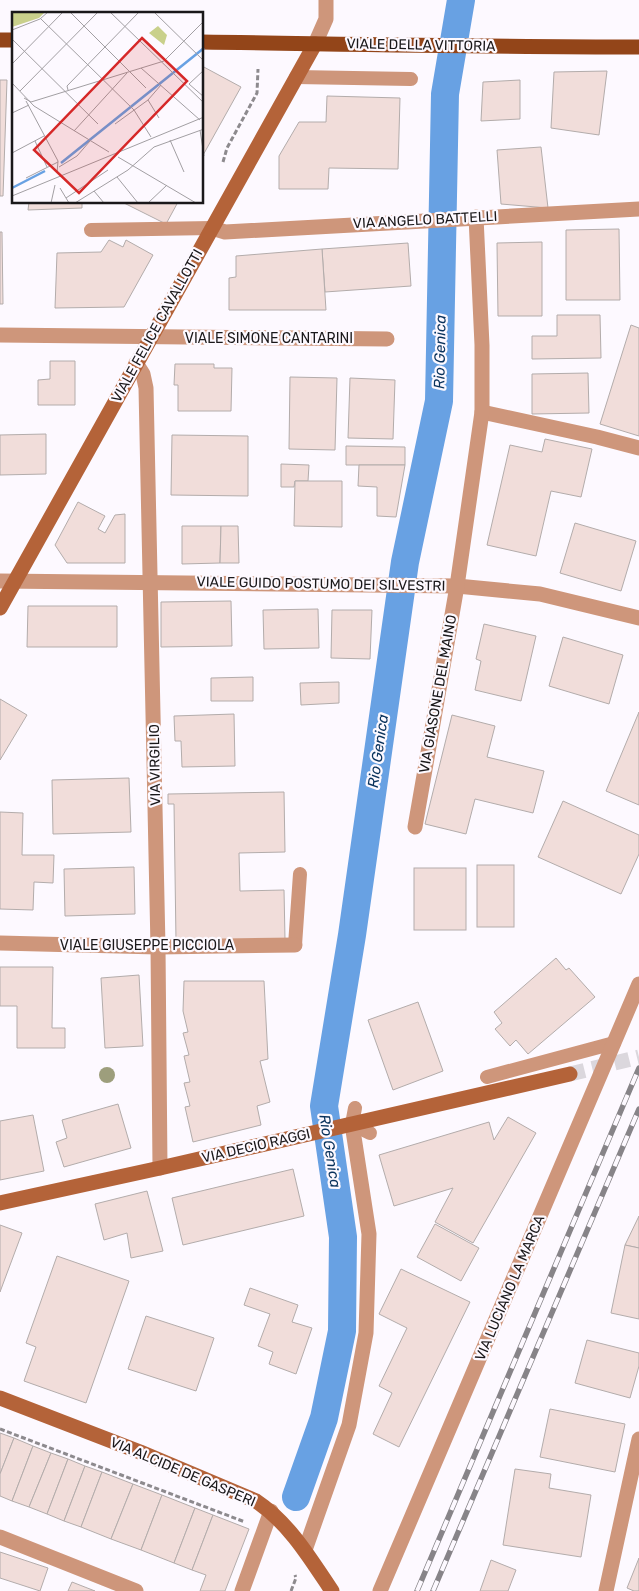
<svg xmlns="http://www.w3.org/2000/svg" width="639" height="1591" font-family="Rubik,sans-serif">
	<rect width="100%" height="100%" fill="#fdf9ff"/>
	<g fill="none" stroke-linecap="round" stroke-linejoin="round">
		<polyline stroke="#68a1e3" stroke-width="28" points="296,1497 324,1418 342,1331 343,1237 324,1106 352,935 405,562 439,401 445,94 461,0"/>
	</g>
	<g fill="#f1ddda" stroke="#b3acab">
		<polygon points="202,66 241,87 202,157"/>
		<polygon points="607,71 599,135 551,128 554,72"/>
		<polygon points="0,80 7,80 3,196 0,196"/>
		<polygon points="520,80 520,119 481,121 483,82"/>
		<polygon points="327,96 400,98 398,169 329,168 328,189 279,189 279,156 299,122 326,122"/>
		<polygon points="541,147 548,208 501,204 497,150"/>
		<polygon points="29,202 82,202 82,208 28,210"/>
		<polygon points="122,202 178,202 166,224"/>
		<polygon points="619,229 620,300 566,300 566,230"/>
		<polygon points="0,232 2,232 3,304 0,304"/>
		<polygon points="109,240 123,247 126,240 153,255 124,307 55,308 57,253 101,252"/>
		<polygon points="542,242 542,316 498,316 497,243"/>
		<polygon points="408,243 411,286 325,292 322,249"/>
		<polygon points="322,249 326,310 229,310 229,278 236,277 236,256"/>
		<polygon points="557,315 600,315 601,358 532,359 532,336 557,336"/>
		<polygon points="631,325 639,328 639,436 600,424"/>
		<polygon points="50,361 75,361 75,405 38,405 38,380 50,379"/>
		<polygon points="175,364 214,364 214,368 232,368 231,411 178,411 178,385 174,385"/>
		<polygon points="588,373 589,413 532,414 532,374"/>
		<polygon points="290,377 337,378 335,450 289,449"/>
		<polygon points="350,378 395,380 393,439 348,438"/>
		<polygon points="46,434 46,474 0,475 0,435"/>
		<polygon points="172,435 248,436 248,496 171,495"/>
		<polygon points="545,439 592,449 581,497 551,491 536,556 487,545 510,445 542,452"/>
		<polygon points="346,446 405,447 405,465 346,465"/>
		<polygon points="281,464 309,465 308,481 295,481 294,487 281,487"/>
		<polygon points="359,465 405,465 396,517 377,516 377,487 358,486"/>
		<polygon points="295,481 342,481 342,527 294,526"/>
		<polygon points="78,502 105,516 98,529 105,533 115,515 125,514 125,563 67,563 55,545"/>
		<polygon points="575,523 636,541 621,591 560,573"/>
		<polygon points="182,526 221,526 220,563 182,564"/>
		<polygon points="221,526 238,526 239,563 220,563"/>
		<polygon points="231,601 232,646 161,647 161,602"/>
		<polygon points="28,606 117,606 117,647 27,647"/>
		<polygon points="318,609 319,648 264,649 263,610"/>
		<polygon points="332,610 372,610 370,659 331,658"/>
		<polygon points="484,624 536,636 521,701 475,690 481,661 476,659"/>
		<polygon points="563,637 623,655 609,704 549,686"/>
		<polygon points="253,677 253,701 211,701 211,678"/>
		<polygon points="339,682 339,703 301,705 300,683"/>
		<polygon points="0,699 27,715 0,760"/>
		<polygon points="639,712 639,805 606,791"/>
		<polygon points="234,714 235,766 182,767 181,741 175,741 174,716"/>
		<polygon points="452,715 495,726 487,757 544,771 533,813 475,799 466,834 425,824"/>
		<polygon points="129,778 131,832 53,834 52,780"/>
		<polygon points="284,792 285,852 239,853 240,891 284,890 285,939 176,941 174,804 168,804 168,794"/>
		<polygon points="563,801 639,835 639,854 621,894 538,857"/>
		<polygon points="0,812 23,813 22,855 54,855 53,883 34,882 33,910 0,909"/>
		<rect x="477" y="865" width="37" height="62"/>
		<polygon points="134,867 135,914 65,916 64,869"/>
		<rect x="414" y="868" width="52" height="62"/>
		<polygon points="556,958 566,970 569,968 595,997 528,1054 516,1040 510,1046 495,1029 502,1023 494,1012"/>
		<polygon points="0,967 53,967 52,1028 65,1028 65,1048 17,1048 17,1006 0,1006"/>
		<polygon points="139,975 143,1046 105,1048 101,978"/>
		<polygon points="184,981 264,981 268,1059 260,1061 270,1102 257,1106 261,1125 193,1142 185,1107 190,1106 184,1083 190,1082 184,1056 189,1055 183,1033 188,1032 183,1011"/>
		<polygon points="418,1002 443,1071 393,1090 368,1020"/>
		<polygon points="118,1104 131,1148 64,1167 56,1142 67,1138 62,1120"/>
		<polygon points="33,1115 44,1171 0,1180 0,1121"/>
		<polygon points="508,1117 536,1133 473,1243 435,1222 453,1188 394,1206 379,1155 489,1122 494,1140"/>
		<polygon points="293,1169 304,1216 183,1245 172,1198"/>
		<polygon points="147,1191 163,1251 131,1258 127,1233 104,1240 95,1204"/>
		<polygon points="639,1216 639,1248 625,1245"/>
		<polygon points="435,1224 479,1248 461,1281 417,1257"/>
		<polygon points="0,1225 22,1233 0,1292"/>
		<polygon points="625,1245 639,1248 639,1319 611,1313"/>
		<polygon points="57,1256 129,1281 86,1403 24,1381 36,1347 26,1343"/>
		<polygon points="401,1269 470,1302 399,1447 373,1434 392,1393 379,1386 407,1328 379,1314"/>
		<polygon points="250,1288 298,1305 292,1322 312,1328 296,1374 269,1364 273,1352 258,1346 270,1314 244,1305"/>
		<polygon points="146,1316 214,1338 196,1391 128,1369"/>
		<polygon points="587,1340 639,1353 639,1366 630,1398 575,1383"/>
		<polygon points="550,1409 625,1424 615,1472 540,1457"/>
		<polygon points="0,1433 14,1438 0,1474"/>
		<polygon points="14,1438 33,1446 12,1501 0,1496 0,1474"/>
		<polygon points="33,1446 51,1453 29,1507 12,1501"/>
		<polygon points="51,1453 68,1459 47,1514 29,1507"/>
		<polygon points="68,1459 85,1466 64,1521 47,1514"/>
		<polygon points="85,1466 102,1472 81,1527 64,1521"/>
		<polygon points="515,1469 551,1474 549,1488 591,1495 581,1557 503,1545"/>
		<polygon points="102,1472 133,1484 111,1539 81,1527"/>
		<polygon points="133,1484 162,1495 141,1550 111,1539"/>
		<polygon points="162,1495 195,1508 174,1563 141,1550"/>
		<polygon points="195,1508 213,1515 192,1570 174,1563"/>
		<polygon points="213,1515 249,1529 225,1591 200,1591 206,1575 192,1570"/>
		<polygon points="0,1552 48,1568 40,1591 0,1578"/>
		<polygon points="639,1558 639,1591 634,1591 627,1588"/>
		<polygon points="491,1560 516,1570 508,1591 480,1591"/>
		<polygon points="72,1582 95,1591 68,1591"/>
	</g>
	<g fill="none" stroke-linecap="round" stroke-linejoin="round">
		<polyline stroke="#dbd7dd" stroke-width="15" stroke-dasharray="15 8" stroke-linecap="butt" points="570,1074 639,1057"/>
		<g stroke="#8d8a8e" stroke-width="3" stroke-dasharray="5 2.5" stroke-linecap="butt">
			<polyline points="223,162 227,148 257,93 258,69"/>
			<polyline points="0,1429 245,1522"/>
			<polyline points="291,1591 296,1578 295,1575"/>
		</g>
		<g stroke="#ce967b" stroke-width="14">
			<polyline points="296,77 411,79"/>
			<polyline points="91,230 212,228"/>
			<polyline points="295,945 300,874"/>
			<polyline points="487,1077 614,1043"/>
			<polyline points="355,1108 352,1124 370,1133"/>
		</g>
		<g stroke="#ce967b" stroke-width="15">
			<polyline points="315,44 326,19 326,0"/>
			<polyline points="212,228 225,232 639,209"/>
			<polyline points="0,335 387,339"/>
			<polyline points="136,363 143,374 146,388 158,947 160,1168"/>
			<polyline points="482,412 597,437 639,448"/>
			<polyline points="0,581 457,586 540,594 639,618"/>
			<polyline points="415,827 457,586 482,412 482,345 476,217"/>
			<polyline points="0,943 158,947 295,945"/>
			<polyline points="0,1537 136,1591"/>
			<polyline points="305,1550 349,1425 366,1333 369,1234 352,1124"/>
			<polyline points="242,1591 271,1511"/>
			<polyline points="380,1591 639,984"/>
			<polyline points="606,1591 639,1439"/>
		</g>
		<g stroke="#b46339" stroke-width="15">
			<polyline points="0,608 315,44"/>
			<polyline points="0,1203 160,1168 570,1074"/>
			<path d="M0,1398L140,1452L256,1501C289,1523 310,1558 332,1591"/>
		</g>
		<g stroke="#934519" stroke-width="15">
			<polyline points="0,40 14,40"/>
			<path d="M202,42C348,44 493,47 639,47"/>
		</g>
		<g stroke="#878488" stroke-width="5.5">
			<g id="rail">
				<polyline points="417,1591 639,1068"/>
				<polyline points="433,1591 639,1109"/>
			</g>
		</g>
		<use href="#rail" stroke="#fdf9ff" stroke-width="4" stroke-dasharray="11" stroke-linecap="butt"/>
	</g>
	<circle fill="#9d9e7c" cx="107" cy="1075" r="8"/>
	<g text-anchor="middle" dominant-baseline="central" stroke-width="4.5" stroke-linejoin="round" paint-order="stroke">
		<g font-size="14" fill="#1a181a" stroke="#fdf9ff">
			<text transform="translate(421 45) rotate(1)">VIALE DELLA VITTORIA</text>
			<text transform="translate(425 220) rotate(-3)">VIA ANGELO BATTELLI</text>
			<text transform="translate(157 326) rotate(-61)">VIALE FELICE CAVALLOTTI</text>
			<text x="269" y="338">VIALE SIMONE CANTARINI</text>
			<text transform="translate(321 584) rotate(1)">VIALE GUIDO POSTUMO DEI SILVESTRI</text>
			<text transform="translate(438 694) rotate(-80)">VIA GIASONE DEL MAINO</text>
			<text transform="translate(155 765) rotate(-91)">VIA VIRGILIO</text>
			<text x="147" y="945">VIALE GIUSEPPE PICCIOLA</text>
			<text transform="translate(256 1146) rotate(-13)">VIA DECIO RAGGI</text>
			<text transform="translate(510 1288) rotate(-67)">VIA LUCIANO LA MARCA</text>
			<text transform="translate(183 1472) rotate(23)">VIA ALCIDE DE GASPERI</text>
		</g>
		<g font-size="15" font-style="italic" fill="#09325c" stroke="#fdf9ff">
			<text transform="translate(440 352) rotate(-89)">Rio Genica</text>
			<text transform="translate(378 751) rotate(-82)">Rio Genica</text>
			<text transform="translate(330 1151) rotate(81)">Rio Genica</text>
		</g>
	</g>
	<g transform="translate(12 12)">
		<rect width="191" height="191" fill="#fdf9ff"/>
		<path d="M0,0H33L27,6L0,15ZM146,14L155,23L152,33L137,21Z" fill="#c9d08b"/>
		<path fill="none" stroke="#68a1e3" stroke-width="2.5" d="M49,151L192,36M0,176L33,159"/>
		<path fill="none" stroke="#a29fa3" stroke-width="1" d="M58,0L134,76M98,0L192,91M142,0L192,49M29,7L122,98L139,125M0,18L28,7L36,0M0,27L86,112M0,52L51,0M129,56L188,108M192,58L177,72L192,85M0,71L22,94L97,140M56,78L55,74L127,0M8,79L86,0M12,86L19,90L152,49L192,9M136,88L147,106M14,89L46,149L45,161M0,101L17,93M103,112L136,88L149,73M188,118L192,144M62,119L115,61M158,128L172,160M23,129L35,155M0,141L32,124M106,145L184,191M47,155L65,144L78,129M105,165L126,191M14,166L46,150M48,176L57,191M82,179L92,191M0,184L192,105M54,186L96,158M39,191L43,173M63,191L116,158L142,135L192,117M136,191L155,173"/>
		<path fill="#d62828" fill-opacity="0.15" stroke="#d62828" stroke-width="2.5" d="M130,26L175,69L67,181L22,138Z"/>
		<rect width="191" height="191" fill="none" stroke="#1a181a" stroke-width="2.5"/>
	</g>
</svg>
